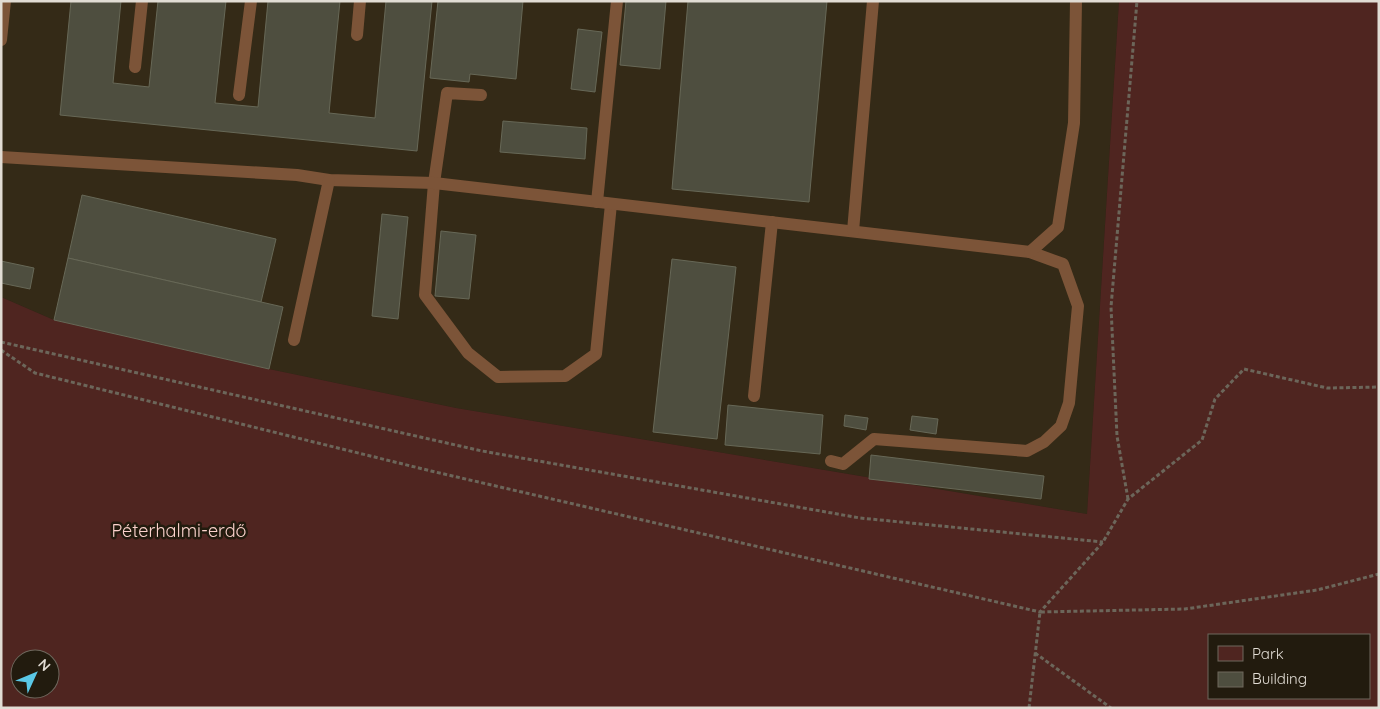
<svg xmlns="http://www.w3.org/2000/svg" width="1380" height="709" font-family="Quicksand,sans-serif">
	<rect width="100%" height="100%" fill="#2b2417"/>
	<polygon fill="#342a17" points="1,1 1119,1 1087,514 456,408 269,369 54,320 1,297"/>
	<path fill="#4f2520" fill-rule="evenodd" d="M1119,1H1379V708H1V297L54,320L269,369L456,408L1087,514ZM1209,635H1369V698H1209ZM20,659H50V689H20Z"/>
	<g fill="#4e4e3f" stroke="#676857">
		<polygon points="71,1 121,1 113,83 149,87 158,1 226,1 215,103 258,107 268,1 340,1 329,113 375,118 386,1 432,1 417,151 60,115"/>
		<polygon points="438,1 523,1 516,79 470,74 469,82 430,78"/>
		<polygon points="626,1 666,1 660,69 620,65"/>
		<polygon points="688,1 827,1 809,202 672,189"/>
		<polygon points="578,29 602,32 595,92 571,89"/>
		<polygon points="503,121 587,128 585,159 500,152"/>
		<polygon points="82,195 276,239 261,302 68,258"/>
		<polygon points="382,214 408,217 398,319 372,316"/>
		<polygon points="441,231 476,235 469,299 435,296"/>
		<polygon points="68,258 283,307 269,369 54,320"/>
		<polygon points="672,259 736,267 717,439 653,432"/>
		<polygon points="1,261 34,268 30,289 1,283"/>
		<polygon points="728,405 823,415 820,454 725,445"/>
		<polygon points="845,415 868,418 866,430 844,426"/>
		<polygon points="912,416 938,419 936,434 910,430"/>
		<polygon points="871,455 1044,476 1041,499 869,479"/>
	</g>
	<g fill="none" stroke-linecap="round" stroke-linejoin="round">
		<g stroke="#6c665a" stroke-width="3" stroke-dasharray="4 2.5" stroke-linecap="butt">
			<polyline points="1,342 482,451 860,518 1103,542"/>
			<polyline points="1,350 35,373 431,471 1040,612 1103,542 1128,499 1202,440 1215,399 1244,369 1327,388 1379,387"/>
			<polyline points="1128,499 1117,436 1111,307 1137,1"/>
			<polyline points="1035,653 1111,708"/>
			<polyline points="1029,708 1040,612 1185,609 1317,590 1379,574"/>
		</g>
		<g stroke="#7c5438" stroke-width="12">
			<polyline points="357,35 360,1"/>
			<polyline points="1,40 5,1"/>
			<polyline points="135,67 142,1"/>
			<polyline points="239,95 251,1"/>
			<polyline points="481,95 447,93 434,183 425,295 468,353 498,377 565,376 596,354 611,204"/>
			<polyline points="1,157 297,175 329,180 434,183 1030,252 1063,264 1078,306 1069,403 1061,426 1044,442 1027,451 874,439 843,464 831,461"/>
			<polyline points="597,202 617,1"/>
			<polyline points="853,231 873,1"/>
			<polyline points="1030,252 1058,227 1074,123 1076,1"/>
			<polyline points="294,340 329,180"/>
			<polyline points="754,396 772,222"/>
		</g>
	</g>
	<g text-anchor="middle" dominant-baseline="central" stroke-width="5" stroke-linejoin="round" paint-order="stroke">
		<g font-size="18" fill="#fbd2cc" stroke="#221b0e">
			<text x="179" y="530">Péterhalmi-erdő</text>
		</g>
	</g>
	<rect width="1380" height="709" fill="none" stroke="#e1dcd4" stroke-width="5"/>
	<rect x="1208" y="634" width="162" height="65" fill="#221b0e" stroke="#6e685d"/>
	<rect x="1218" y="646" width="25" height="15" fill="#4f2520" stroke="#6e685d"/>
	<text x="1252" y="659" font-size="15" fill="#e1dcd4">Park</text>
	<rect x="1218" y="672" width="25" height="15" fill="#4e4e3f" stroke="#6e685d"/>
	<text x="1252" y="684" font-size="15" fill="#e1dcd4">Building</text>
	<g transform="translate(35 674) rotate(46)"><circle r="24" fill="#221b0e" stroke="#6e685d"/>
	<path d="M0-4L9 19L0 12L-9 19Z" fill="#5ac8e6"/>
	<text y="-8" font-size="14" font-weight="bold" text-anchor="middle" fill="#e1dcd4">N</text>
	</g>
</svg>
